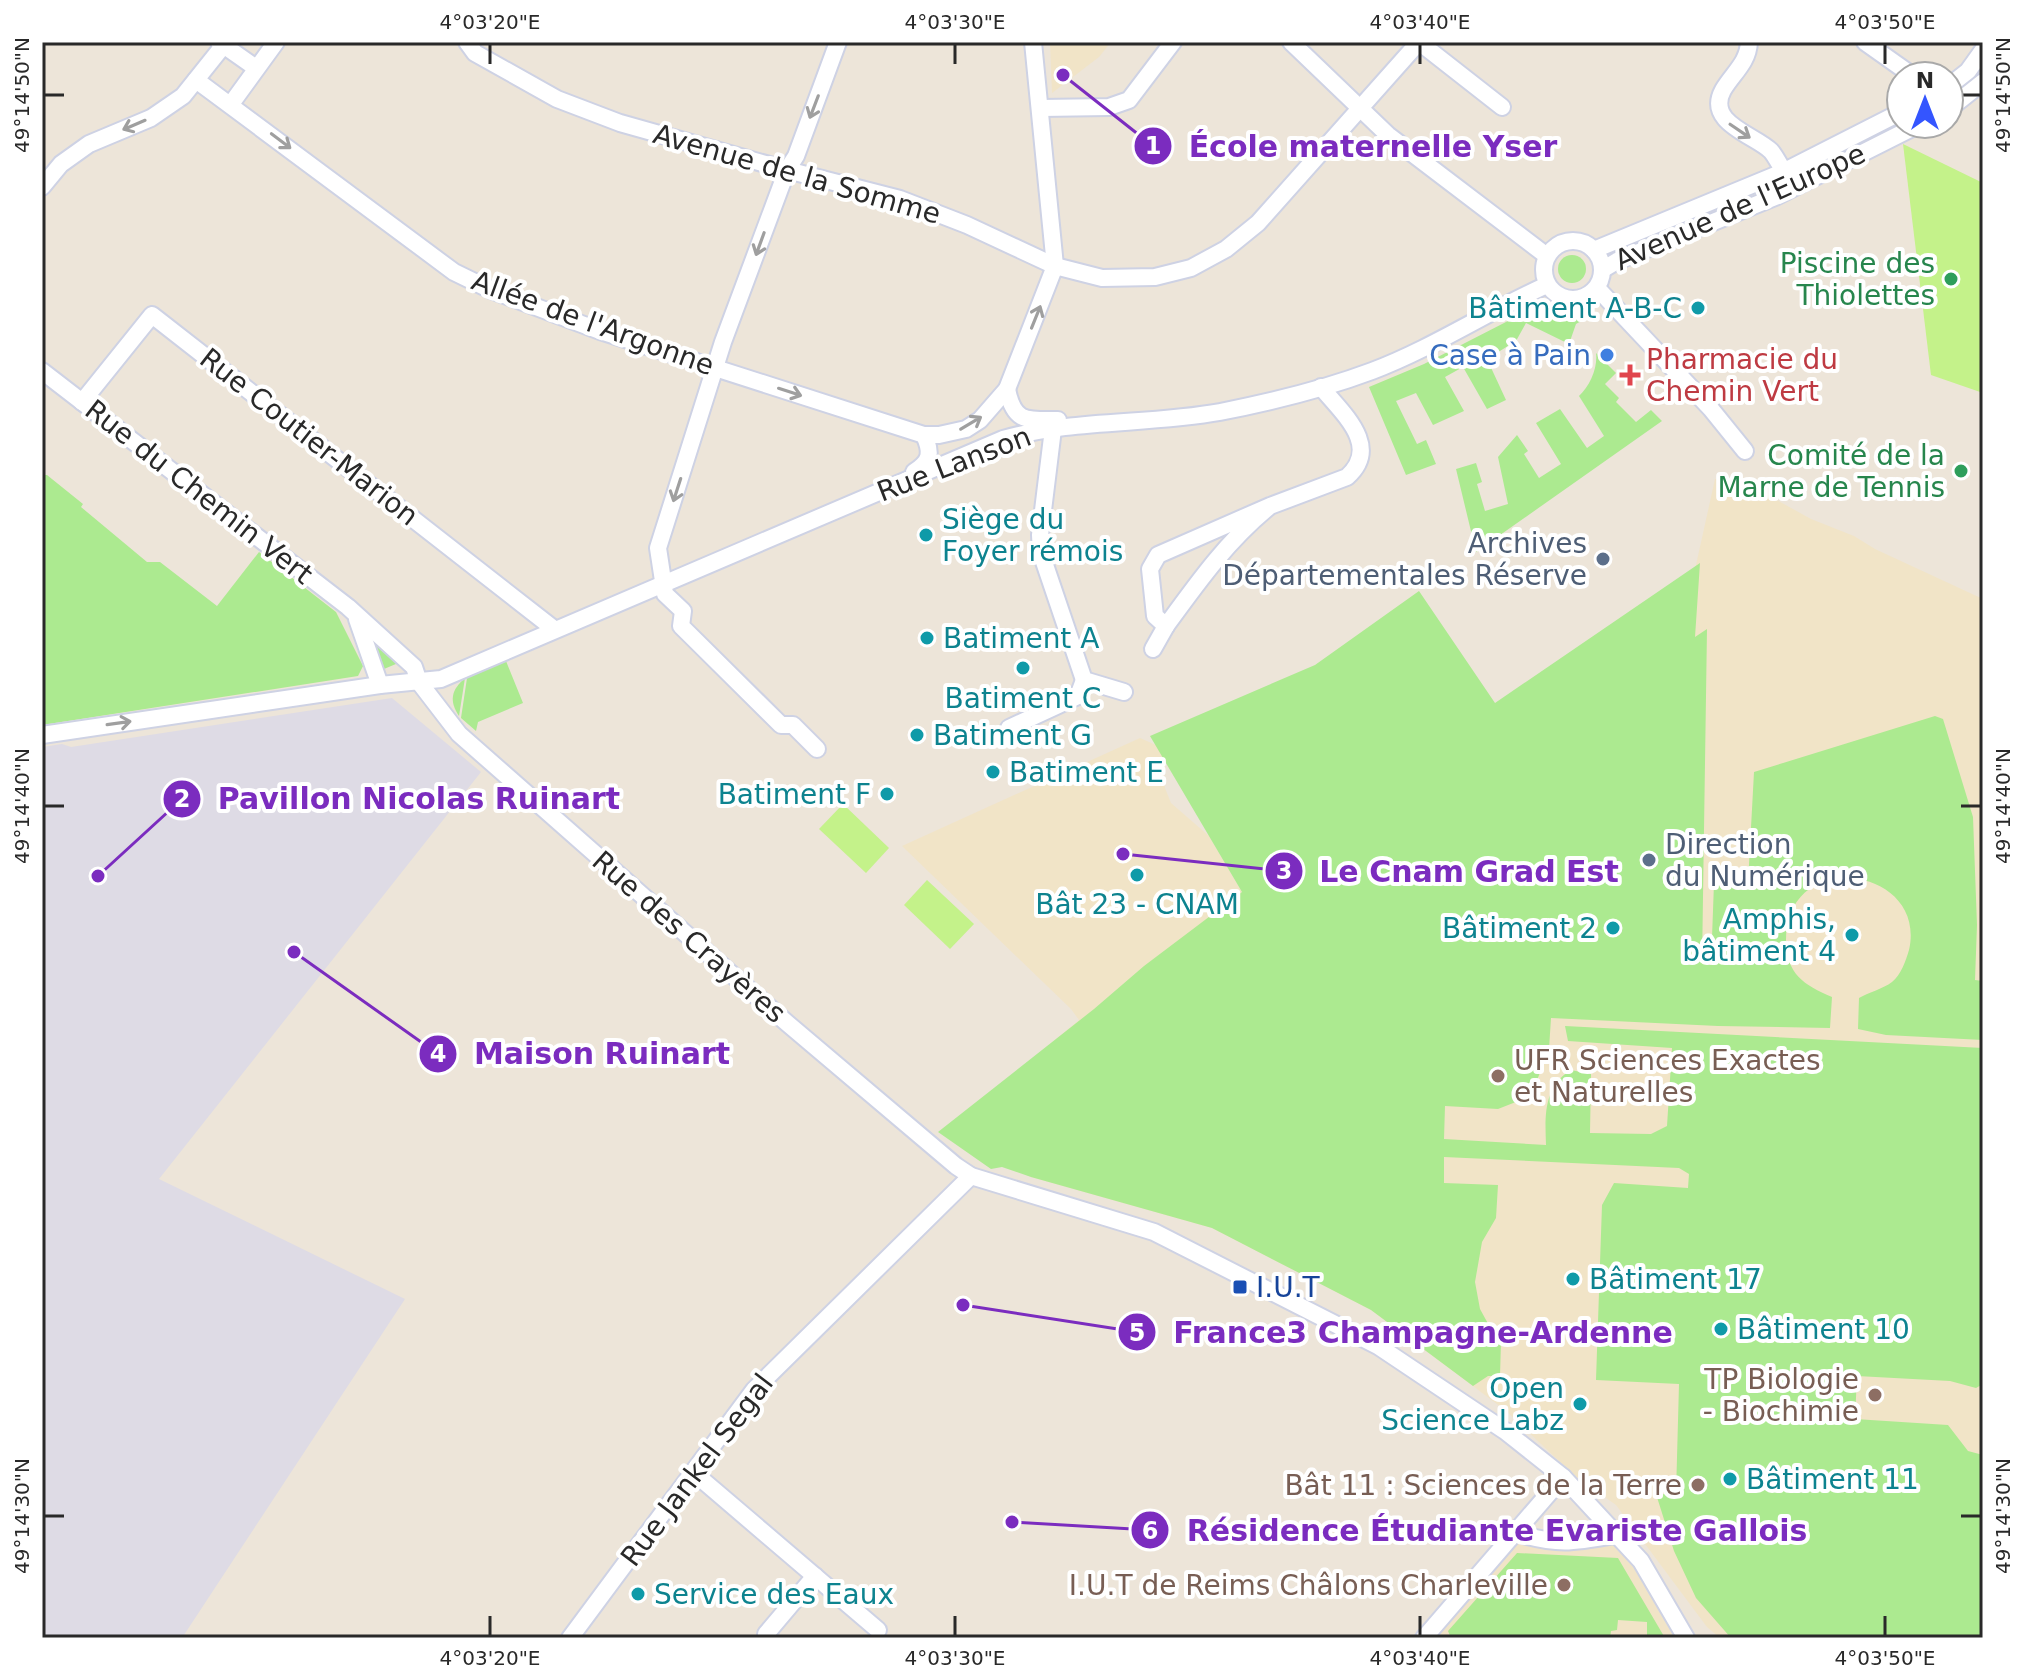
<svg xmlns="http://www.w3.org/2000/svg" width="2025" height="1680" font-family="'DejaVu Sans',sans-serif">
	<rect width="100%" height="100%" fill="#ede5d9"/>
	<polygon fill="#dedbe5" points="392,698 481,772 159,1179 405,1299 182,1638 42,1638 42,747 62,744 71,747"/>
	<g fill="#f1e4c7">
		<polygon points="1050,42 1111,42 1099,57 1052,93"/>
		<polygon points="1715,479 1746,483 1811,519 1854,536 1875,549 1983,599 1983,1638 1720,1638 1707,1627 1616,1505 1574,1475 1505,1410 1371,1310 1212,1228 1031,1177 945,1131 1079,1020 1071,1009 902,846 1140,738 1167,750 1164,775 1165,788 1171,803 1209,836 1242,892 1694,574"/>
		<polygon points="1516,1533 1545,1541 1619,1534 1686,1638 1425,1638"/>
	</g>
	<g fill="#acea90">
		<circle cx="1572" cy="269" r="14"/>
		<polygon points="1541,304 1562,316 1583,315 1583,320 1576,324 1569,344 1526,323 1516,341 1487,359 1506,400 1487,409 1463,367 1445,377 1464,411 1433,425 1416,393 1396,401 1417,444 1426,440 1436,464 1406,475 1369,387 1424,364"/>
		<path d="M1596,353L1616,373L1605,384L1619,398L1616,402L1636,422L1651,410L1662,421L1476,552L1456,469L1476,463L1482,482L1477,484L1485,511L1508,504L1498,457L1517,435L1528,451L1524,454L1539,478L1561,464L1536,423L1560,409L1587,448L1604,436L1579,396C1590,386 1598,367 1596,353Z"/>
		<polygon points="42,475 47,475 83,504 81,507 147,562 160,562 217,606 259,552 336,612 363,666 358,676 42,725"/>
		<path d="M1700,563L1695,637L1707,629L1702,964L1711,965L1714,883H1748L1754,772L1935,716L1943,719L1973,817L1977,925L1975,980L1983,981V1040L1886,1035L1858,1029L1859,998C1869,992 1883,989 1892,982C1901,975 1906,960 1909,950C1928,867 1786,846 1786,940C1786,974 1804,985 1832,997L1830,1028L1718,1026L1551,1018L1549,1049L1531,1096L1498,1109L1445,1106L1444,1139L1546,1145C1545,1117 1543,1087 1571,1070L1591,1074L1590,1133L1651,1134L1667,1126L1672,1048L1568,1041L1565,1026L1983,1048V1384L1976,1388L1950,1381L1857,1376L1855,1419L1948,1425L1968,1451L1983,1455V1638H1731L1696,1598L1674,1551L1656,1494H1676L1679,1384L1596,1380L1602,1205L1614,1183L1688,1188L1689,1174L1679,1168L1444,1157V1183L1498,1185L1496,1218L1482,1242L1475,1282L1480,1309L1491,1329L1492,1340L1501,1341L1500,1376H1488L1473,1386L1371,1310L1212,1228L1031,1177L1002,1167L991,1169L938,1132L1094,1009L1144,966L1242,892L1150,736L1315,665L1419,591L1495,703Z"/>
		<polygon points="374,638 403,661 384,669 371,641"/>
		<polygon points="506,661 523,703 478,722 476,731 461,718 467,678"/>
		<path d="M465,678L459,716C449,701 451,690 465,678Z"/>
		<polygon points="1517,1553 1618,1558 1665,1638 1647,1638 1647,1622 1618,1620 1617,1630 1611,1631 1610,1638 1451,1638 1448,1631"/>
	</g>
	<g fill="#c4f28a">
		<polygon points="1903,144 1983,183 1983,393 1931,375"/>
		<polygon points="843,804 889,848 866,873 819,829"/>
		<polygon points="927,880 974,924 950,949 904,905"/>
	</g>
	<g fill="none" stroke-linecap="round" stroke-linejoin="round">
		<g stroke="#ced2e4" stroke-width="20">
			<g id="street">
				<polyline points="219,42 256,68"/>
				<polyline points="467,42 475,53 557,99 620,123 787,170 900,199 967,225 1055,266 1102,278 1155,277 1191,268 1226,249 1258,223 1419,42 1502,107"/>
				<polyline points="1291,42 1388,135 1547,256"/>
				<path d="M1749,42C1748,63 1733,73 1723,90C1705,123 1755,135 1771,151C1778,159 1781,170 1789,177"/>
				<polyline points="1865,42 1913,76"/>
				<polyline points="196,80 454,272 491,290 600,331 924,435 939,435 966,429 980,420 1007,389 1055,266 1033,42"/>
				<polyline points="1949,86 1968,71 1983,50"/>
				<polyline points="231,104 276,42"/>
				<polyline points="1041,108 1109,107 1129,100 1173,42"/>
				<polyline points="1949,109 1983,82"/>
				<polyline points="42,187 61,164 89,144 151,118 183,96 223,46"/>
				<circle cx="1573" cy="270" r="29"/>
				<polyline points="1594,250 1783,172 1901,112"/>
				<polyline points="1602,270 1617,261 1775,197 1920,124"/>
				<polyline points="1597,288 1711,409 1745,451"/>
				<polyline points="42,371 348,607 414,667 419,682 459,734 787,1023 956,1166 971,1176 1154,1232 1378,1346 1505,1431 1563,1477 1641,1561 1686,1638"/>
				<path d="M1007,389C1014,423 1026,420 1058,420"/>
				<polyline points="82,402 152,315 554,629"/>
				<polyline points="1053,429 1040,535 1041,553 1084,680 1124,692"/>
				<path d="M914,472C931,461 932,453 924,435"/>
				<path d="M1270,506C1227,541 1198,582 1166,626L1155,616L1150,569L1158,555L1270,506L1347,477C1382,446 1342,413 1321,387"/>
				<polyline points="357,619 380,685"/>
				<polyline points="1153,649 1166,626"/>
				<polyline points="1009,728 1078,696 1084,680"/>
				<path d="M42,735L380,685L441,679L1003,439C1073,419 1148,425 1220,412C1271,402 1324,389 1372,371C1433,348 1488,311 1547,285"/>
				<polyline points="817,749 793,725 781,725 681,626 683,611 665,594 658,548 723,342 787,170 796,156 838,42"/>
				<polyline points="693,1472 878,1630"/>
				<path d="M1516,1533C1560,1546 1575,1542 1619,1534"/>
				<polyline points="766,1634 815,1576"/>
				<polyline points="570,1638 754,1390 971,1176"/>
				<polyline points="1424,1638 1563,1477"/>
			</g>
		</g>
		<use href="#street" stroke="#fff" stroke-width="16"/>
	</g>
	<defs><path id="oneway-shaft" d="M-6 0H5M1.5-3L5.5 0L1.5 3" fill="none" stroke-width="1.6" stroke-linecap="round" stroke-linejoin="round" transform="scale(2)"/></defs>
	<g stroke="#9f9f9f">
		<use href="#oneway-shaft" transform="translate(814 107) rotate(111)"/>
		<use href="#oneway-shaft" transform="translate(134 125) rotate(157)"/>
		<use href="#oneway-shaft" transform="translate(1740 131) rotate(34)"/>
		<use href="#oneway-shaft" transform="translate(281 141) rotate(37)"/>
		<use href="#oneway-shaft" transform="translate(760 244) rotate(110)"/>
		<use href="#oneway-shaft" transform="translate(1036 317) rotate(-68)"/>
		<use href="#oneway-shaft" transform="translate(790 392) rotate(18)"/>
		<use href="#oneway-shaft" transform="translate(971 423) rotate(-31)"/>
		<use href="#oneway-shaft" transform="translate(677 490) rotate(108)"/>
		<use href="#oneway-shaft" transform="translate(119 723) rotate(-8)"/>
	</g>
	<path fill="none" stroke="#292929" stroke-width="3" d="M490,44V64M955,44V64M1420,44V64M1885,44V64M44,95H64M1961,95H1981M44,806H64M1961,806H1981M44,1516H64M1961,1516H1981M490,1616V1636M955,1616V1636M1420,1616V1636M1885,1616V1636"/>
	<g fill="#2e9e5b" stroke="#fff" stroke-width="3">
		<circle cx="1951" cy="279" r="8"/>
		<circle cx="1961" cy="471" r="8"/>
	</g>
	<g fill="#0f9aa8" stroke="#fff" stroke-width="3">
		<circle cx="1698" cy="308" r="8"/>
		<circle cx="926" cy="535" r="8"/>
		<circle cx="927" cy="638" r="8"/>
		<circle cx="1023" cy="668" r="8"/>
		<circle cx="917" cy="735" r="8"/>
		<circle cx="993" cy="772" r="8"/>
		<circle cx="887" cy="794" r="8"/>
		<circle cx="1137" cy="875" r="8"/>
		<circle cx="1613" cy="928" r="8"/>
		<circle cx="1852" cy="935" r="8"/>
		<circle cx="1573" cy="1279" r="8"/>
		<circle cx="1721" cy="1329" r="8"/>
		<circle cx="1580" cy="1404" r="8"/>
		<circle cx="1730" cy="1479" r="8"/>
		<circle cx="638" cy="1594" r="8"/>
	</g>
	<circle fill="#3f7fe0" stroke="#fff" stroke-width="3" cx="1607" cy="355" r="8"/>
	<path fill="#e0444e" stroke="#fff" stroke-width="3" d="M1626 363h8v8h8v8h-8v8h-8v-8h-8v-8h8z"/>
	<g fill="#5c6f8a" stroke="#fff" stroke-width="3">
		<circle cx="1603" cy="559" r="8"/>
		<circle cx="1649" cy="860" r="8"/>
	</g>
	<g fill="#8d6e63" stroke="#fff" stroke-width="3">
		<circle cx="1498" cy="1076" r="8"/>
		<circle cx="1875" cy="1395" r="8"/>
		<circle cx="1698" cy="1485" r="8"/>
		<circle cx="1564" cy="1585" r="8"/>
	</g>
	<rect fill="#1a4fb4" stroke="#fff" stroke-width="3" x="1232" y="1279" width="16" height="16" rx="4"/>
	<g text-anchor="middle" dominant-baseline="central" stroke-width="8" stroke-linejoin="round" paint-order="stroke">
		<g font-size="28" fill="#292929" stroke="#fff">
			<text transform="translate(797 174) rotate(16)">Avenue de la Somme</text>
			<text transform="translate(1740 207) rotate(-24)">Avenue de l'Europe</text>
			<text transform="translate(593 323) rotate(20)">Allée de l'Argonne</text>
			<text transform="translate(309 437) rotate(38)">Rue Coutier-Marion</text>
			<text transform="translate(954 464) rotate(-21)">Rue Lanson</text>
			<text transform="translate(199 492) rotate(38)">Rue du Chemin Vert</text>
			<text transform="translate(689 937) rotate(41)">Rue des Crayères</text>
			<text transform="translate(697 1470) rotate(-53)">Rue Jankel Segal</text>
		</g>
		<g font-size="28" fill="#27864d" stroke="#fff" text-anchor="end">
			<text x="1935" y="263">Piscine des<tspan x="1935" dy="32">Thiolettes</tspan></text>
			<text x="1945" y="455">Comité de la<tspan x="1945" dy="32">Marne de Tennis</tspan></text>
		</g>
		<g font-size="28" fill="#0d838f" stroke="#fff" text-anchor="start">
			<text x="1682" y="308" text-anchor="end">Bâtiment A-B-C</text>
			<text x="942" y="519">Siège du<tspan x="942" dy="32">Foyer rémois</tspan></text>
			<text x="943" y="638">Batiment A</text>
			<text x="1023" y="698" text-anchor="middle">Batiment C</text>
			<text x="933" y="735">Batiment G</text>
			<text x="1009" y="772">Batiment E</text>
			<text x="871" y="794" text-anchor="end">Batiment F</text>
			<text x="1137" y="904" text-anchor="middle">Bât 23 - CNAM</text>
			<text x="1836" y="919" text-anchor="end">Amphis,<tspan x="1836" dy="32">bâtiment 4</tspan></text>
			<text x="1597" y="928" text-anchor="end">Bâtiment 2</text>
			<text x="1589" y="1279">Bâtiment 17</text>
			<text x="1737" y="1329">Bâtiment 10</text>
			<text x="1564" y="1388" text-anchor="end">Open<tspan x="1564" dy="32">Science Labz</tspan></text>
			<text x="1746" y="1479">Bâtiment 11</text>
			<text x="654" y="1594">Service des Eaux</text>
		</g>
		<g font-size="28" fill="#366cbe" stroke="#fff" text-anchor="end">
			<text x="1591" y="355">Case à Pain</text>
		</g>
		<g font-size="28" fill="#be3a42" stroke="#fff" text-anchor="start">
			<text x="1646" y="359">Pharmacie du<tspan x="1646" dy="32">Chemin Vert</tspan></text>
		</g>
		<g font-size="28" fill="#4e5e75" stroke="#fff" text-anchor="end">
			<text x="1587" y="543">Archives<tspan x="1587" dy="32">Départementales Réserve</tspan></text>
			<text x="1665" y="844" text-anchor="start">Direction<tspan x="1665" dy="32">du Numérique</tspan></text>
		</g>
		<g font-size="28" fill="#785e54" stroke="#fff" text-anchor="end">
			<text x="1514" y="1060" text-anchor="start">UFR Sciences Exactes<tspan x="1514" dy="32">et Naturelles</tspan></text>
			<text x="1859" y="1379">TP Biologie<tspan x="1859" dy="32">- Biochimie</tspan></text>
			<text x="1682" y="1485">Bât 11 : Sciences de la Terre</text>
			<text x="1548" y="1585">I.U.T de Reims Châlons Charleville</text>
		</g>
		<g font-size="28" fill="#164399" stroke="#fff" text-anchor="start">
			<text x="1256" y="1287">I.U.T</text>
		</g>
	</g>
	<path fill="none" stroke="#7b2cbf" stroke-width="3" d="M1063 75L1153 146M98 876L182 799M1123 854L1284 871M294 952L438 1054M963 1305L1137 1332M1012 1522L1150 1530"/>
	<g fill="#7b2cbf" stroke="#fff" stroke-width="3">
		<circle cx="1063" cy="75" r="8"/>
		<circle cx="98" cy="876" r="8"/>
		<circle cx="1123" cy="854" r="8"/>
		<circle cx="294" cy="952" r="8"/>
		<circle cx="963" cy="1305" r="8"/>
		<circle cx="1012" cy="1522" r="8"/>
		<circle cx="1153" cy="146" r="20"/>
		<circle cx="182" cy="799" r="20"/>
		<circle cx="1284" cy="871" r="20"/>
		<circle cx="438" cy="1054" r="20"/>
		<circle cx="1137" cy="1332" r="20"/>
		<circle cx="1150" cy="1530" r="20"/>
	</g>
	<g font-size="24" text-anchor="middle" font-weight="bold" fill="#fff">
		<text x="1153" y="154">1</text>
		<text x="182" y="807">2</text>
		<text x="1284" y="879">3</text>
		<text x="438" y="1062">4</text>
		<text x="1137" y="1341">5</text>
		<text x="1150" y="1539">6</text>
	</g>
	<g font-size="30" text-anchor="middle" font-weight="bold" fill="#7b2cbf" stroke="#fff" stroke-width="8" stroke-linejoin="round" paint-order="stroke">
		<text x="1373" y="157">École maternelle Yser</text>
		<text x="419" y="809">Pavillon Nicolas Ruinart</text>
		<text x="1469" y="882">Le Cnam Grad Est</text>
		<text x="602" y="1064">Maison Ruinart</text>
		<text x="1423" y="1343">France3 Champagne-Ardenne</text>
		<text x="1497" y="1541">Résidence Étudiante Evariste Gallois</text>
	</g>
	<rect width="2025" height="1680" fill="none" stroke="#ffffff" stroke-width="88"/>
	<g transform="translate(1925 100)"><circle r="38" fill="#ffffff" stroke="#a9a9a9" stroke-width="2"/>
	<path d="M0-6L14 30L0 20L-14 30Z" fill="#3455ff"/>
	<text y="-12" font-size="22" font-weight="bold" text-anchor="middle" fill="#292929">N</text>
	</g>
	<rect x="44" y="44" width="1937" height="1592" fill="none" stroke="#292929" stroke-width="3"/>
	<g font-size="20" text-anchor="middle" fill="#292929">
		<text x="490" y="29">4°03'20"E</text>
		<text x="955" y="29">4°03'30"E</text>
		<text x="1420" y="29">4°03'40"E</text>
		<text x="1885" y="29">4°03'50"E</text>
		<text transform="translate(22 95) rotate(-90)" y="7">49°14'50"N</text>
		<text transform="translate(2003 95) rotate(-90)" y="7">49°14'50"N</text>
		<text transform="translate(22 806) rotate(-90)" y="7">49°14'40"N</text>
		<text transform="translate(2003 806) rotate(-90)" y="7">49°14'40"N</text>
		<text transform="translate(22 1516) rotate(-90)" y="7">49°14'30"N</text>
		<text transform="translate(2003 1516) rotate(-90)" y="7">49°14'30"N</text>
		<text x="490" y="1665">4°03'20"E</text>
		<text x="955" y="1665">4°03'30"E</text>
		<text x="1420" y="1665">4°03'40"E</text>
		<text x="1885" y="1665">4°03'50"E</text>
	</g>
</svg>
